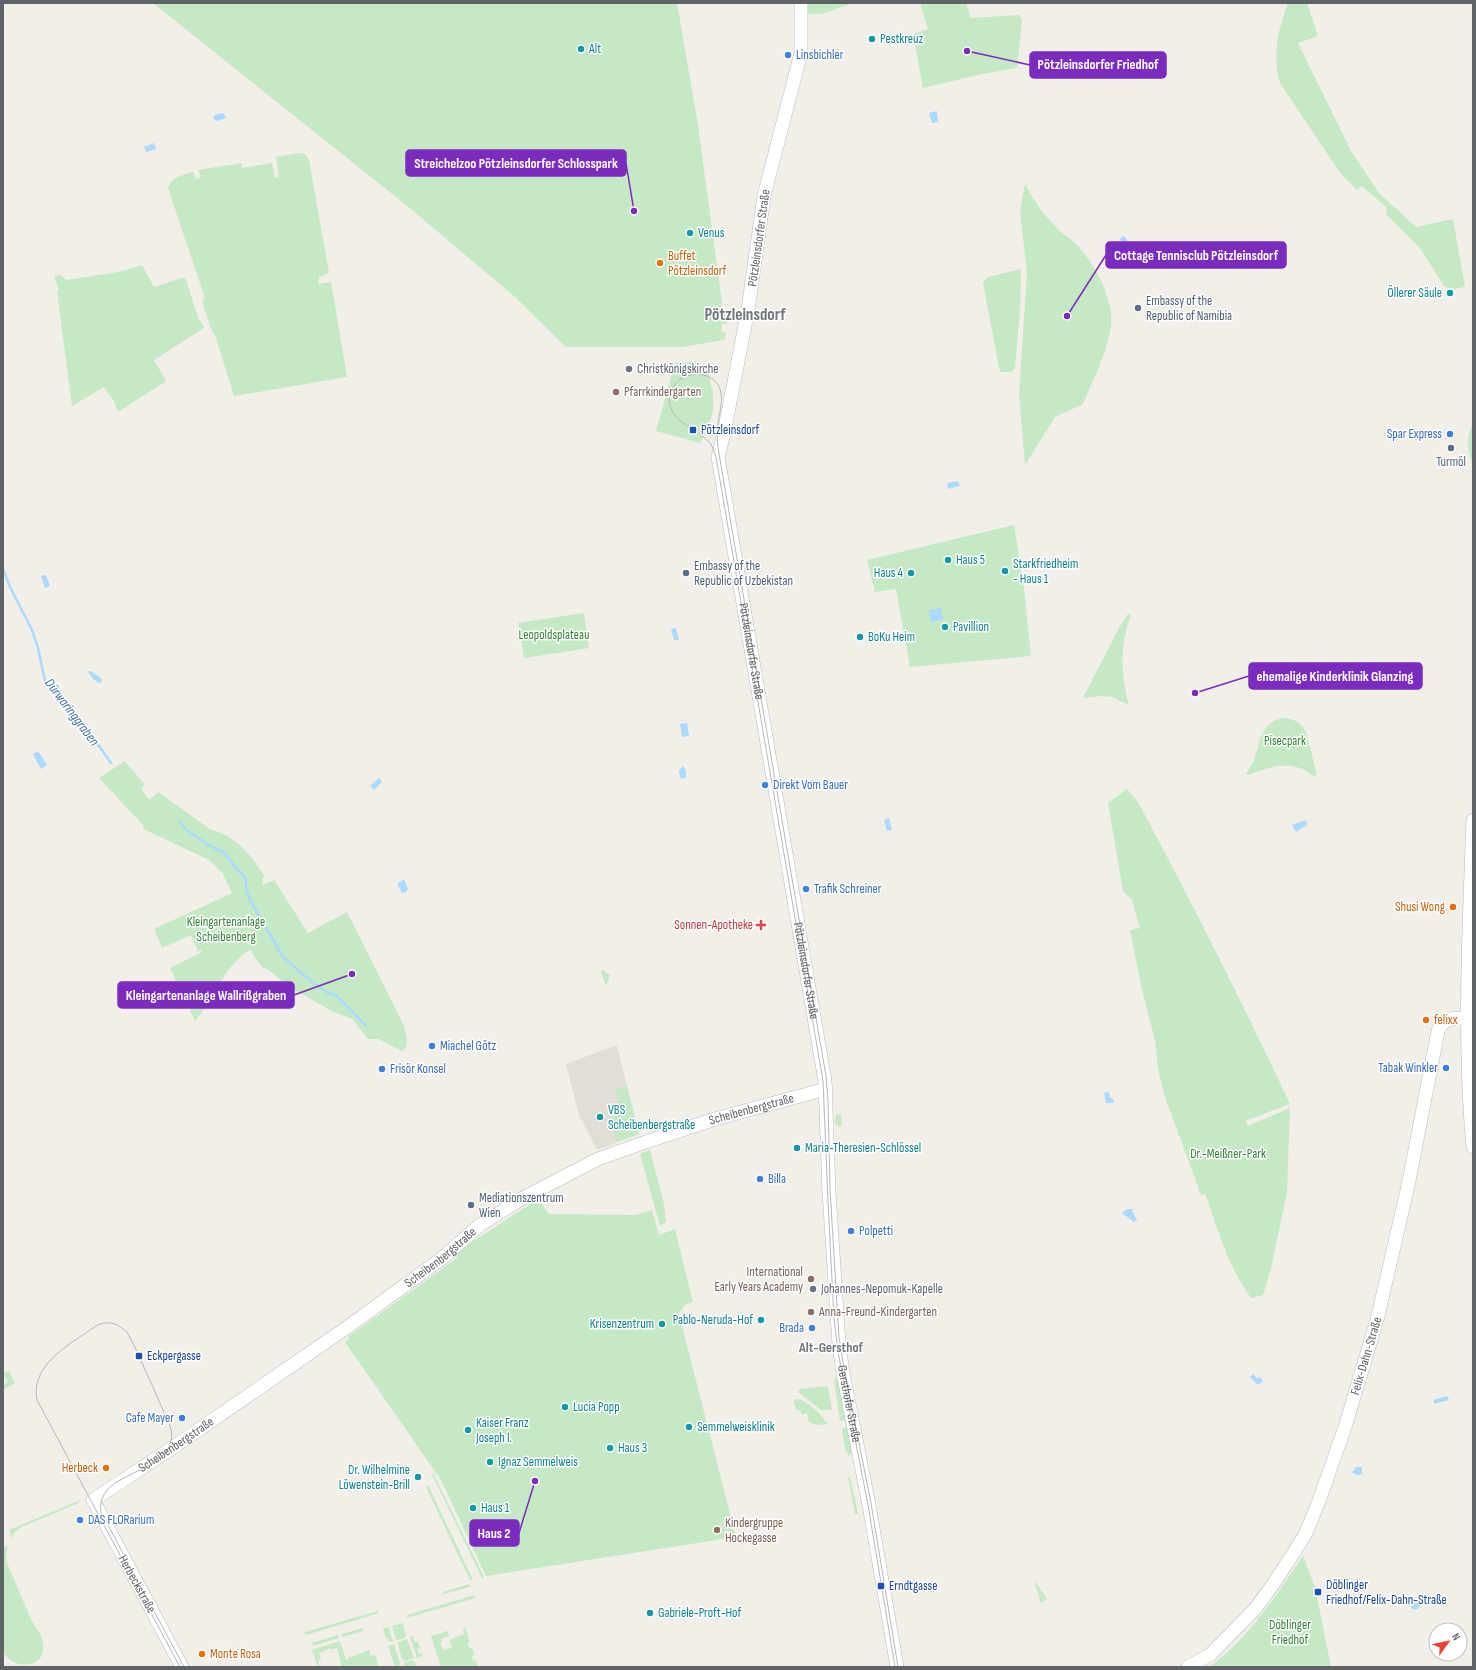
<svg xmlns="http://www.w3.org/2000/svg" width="1476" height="1670" font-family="'Sofia Sans Condensed',sans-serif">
	<rect width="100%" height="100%" fill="#f1efe8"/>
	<polygon fill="#e1ded6" points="617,1046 639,1134 597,1150 579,1115 566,1064 611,1047"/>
	<g fill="#c5e8c5">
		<polygon points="153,3 677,3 698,125 722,303 720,309 729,313 727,324 722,324 721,332 726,333 724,340 682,347 566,347 514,296 406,205"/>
		<polygon points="808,3 853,3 822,14 808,14"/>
		<polygon points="920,3 966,3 971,18 1019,15 1022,20 1017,68 982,74 923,88 913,34 928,29"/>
		<path d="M1288,3H1307L1318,36L1298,43L1351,151L1379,193L1416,227L1453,219L1465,287L1452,289L1444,286L1420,248L1386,214L1387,208L1362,186L1357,190L1341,174L1280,83C1272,55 1278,30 1288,3Z"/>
		<path d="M299,153L305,154L309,160L329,273L319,277L318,284L331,282L347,377L234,396L216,338L211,329L202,301L205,298L168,188C171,177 183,175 193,172L196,179L201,177L198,170L241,163L242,168L272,163L275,178L279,177L276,157Z"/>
		<path d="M1025,184C1033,199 1042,213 1055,226C1061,234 1071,238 1078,246C1095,264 1114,300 1111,326C1107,353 1093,379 1083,404L1055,417L1025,465L1019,394L1027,273L1020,211Z"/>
		<polygon points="142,265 154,287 185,277 198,317 204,328 154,360 166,381 118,412 114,401 104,387 72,406 57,291 59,290 54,276 61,275 66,280 119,272"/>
		<polygon points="1021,269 1020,311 1015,368 1011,372 1000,372 983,283 988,277"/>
		<path d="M697,361L709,369C708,379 713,388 713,397C715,414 708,428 700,443L656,431L675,363Z"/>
		<path d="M1473,426V462C1467,455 1466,432 1473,426Z"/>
		<polygon points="1014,525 1024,589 1031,656 910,667 896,589 875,592 867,560"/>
		<polygon points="584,613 589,648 524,658 518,623"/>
		<path d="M1128,614H1130L1131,616C1119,645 1121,675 1129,705L1113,697L1102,696L1083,698L1120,626Z"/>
		<path d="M1283,718C1294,718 1301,723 1306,732L1317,775L1313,776C1291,759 1272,766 1248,775L1246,774C1248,770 1252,765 1254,760C1260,743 1261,722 1283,718Z"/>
		<path d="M125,761L145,785L141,789L149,800L158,792L211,830C234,834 252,856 264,875L262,885L274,880L308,933L347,912L404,1026L407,1040L406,1048L402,1051L378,1039H368L352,1019L334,1012L289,987L269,970L262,967L255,958L251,949C224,965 215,998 195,1021L170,968L202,952L201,950L198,951L191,935L162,948L154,929L232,893L222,872L209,860L144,829L142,824L99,778Z"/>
		<path d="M1127,789L1138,802C1191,901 1242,1002 1290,1104L1245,1121L1248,1126L1290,1108L1287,1192L1271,1268L1263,1295L1251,1298C1227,1265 1219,1231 1205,1194L1201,1195L1165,1097L1158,1069L1155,1040L1142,990L1130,930L1140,928L1132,900L1123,891L1108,803Z"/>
		<polygon points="602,970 610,975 607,984 605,984 601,972"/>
		<polygon points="627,1086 639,1134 617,1142 610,1117 622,1113 615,1089"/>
		<polygon points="836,1114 841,1115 842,1124 839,1127 835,1124"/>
		<polygon points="650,1150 664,1204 666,1222 660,1226 640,1154"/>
		<polygon points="538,1199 549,1214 636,1215 652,1210 659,1235 675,1229 693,1302 686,1304 679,1314 736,1537 486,1576 441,1480 345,1342 349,1339 348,1337 457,1258 457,1254 463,1248"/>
		<polygon points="9,1371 15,1383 3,1390 3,1386 8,1381 3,1374"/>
		<polygon points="837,1378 845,1420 840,1421 834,1379"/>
		<polygon points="828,1386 832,1410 821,1410 798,1392 800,1389"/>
		<path d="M796,1399C808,1400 821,1415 828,1424L817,1425L809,1422L807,1413L802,1415L800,1410H797L793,1402Z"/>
		<polygon points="847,1427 851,1447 854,1451 849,1456 845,1449 842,1429"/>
		<polygon points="433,1473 484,1577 482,1578 432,1474"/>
		<polygon points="848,1477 850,1477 858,1514 855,1514"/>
		<polygon points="428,1485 473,1580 470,1580 426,1487"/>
		<polygon points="78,1501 79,1503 21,1527 15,1532 12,1538 9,1530"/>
		<path d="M8,1546L6,1554L7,1563C15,1581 22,1599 30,1617C33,1624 38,1630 41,1636C43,1641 44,1647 43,1652C38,1670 13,1668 3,1652V1547Z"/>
		<path d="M1303,1556L1315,1587L1331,1667H1209C1248,1640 1277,1594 1303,1556Z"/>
		<polygon points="1036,1582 1047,1599 1041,1603 1035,1585"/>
		<polygon points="469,1584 470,1587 444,1594 443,1592"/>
		<polygon points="475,1595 475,1598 407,1618 407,1615"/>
		<polygon points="378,1611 379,1613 306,1635 305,1632"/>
		<polygon points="403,1623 406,1636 405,1638 396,1640 392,1626"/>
		<polygon points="388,1627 393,1641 390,1642 388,1638 386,1638 383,1629"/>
		<polygon points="363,1628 363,1631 343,1637 342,1634"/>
		<polygon points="465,1628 470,1642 468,1643 469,1648 472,1648 475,1655 472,1656 473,1661 476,1660 478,1667 441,1667 431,1636 448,1631 449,1636 441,1639 442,1642 440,1643 443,1650 452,1648 449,1640 464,1634 463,1629"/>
		<polygon points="338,1635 339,1638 313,1646 312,1643"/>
		<polygon points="413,1636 415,1642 418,1641 420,1648 417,1649 419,1654 422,1653 423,1656 417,1658 410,1637"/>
		<polygon points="407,1639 414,1658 405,1661 402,1659 398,1644 399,1642"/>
		<polygon points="340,1641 346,1660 349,1659 348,1658 369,1650 371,1656 375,1655 379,1667 380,1667 342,1667 337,1648 331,1650 330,1648 319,1653 321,1659 318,1660 320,1667 318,1667 312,1650"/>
		<polygon points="394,1644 401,1667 395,1667 388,1646"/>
		<polygon points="412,1660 415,1662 417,1667 405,1667 404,1663"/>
	</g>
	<g fill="#aadaff">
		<polygon points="937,111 938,122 932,123 929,113"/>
		<polygon points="223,113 226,117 224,119 216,121 213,118 215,115"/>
		<polygon points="154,143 156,149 146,152 144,147"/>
		<path d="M1123,236C1128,238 1128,244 1128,249L1126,251H1123L1120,239Z"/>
		<polygon points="958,481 960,486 948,489 947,483"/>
		<polygon points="46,575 50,586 45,588 41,576"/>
		<polygon points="942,608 941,614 944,619 931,622 929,610"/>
		<polygon points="676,628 679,640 674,640 671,629"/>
		<path d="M88,671H91L102,679L101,683C96,683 90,676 88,671Z"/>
		<polygon points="687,723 689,736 682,737 680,724"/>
		<polygon points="38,751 47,765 41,769 33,754"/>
		<path d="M683,766C686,769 687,775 685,778L682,779L680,777L679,770Z"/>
		<polygon points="379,778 382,782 374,790 370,786"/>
		<polygon points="889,818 892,830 887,831 884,820"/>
		<polygon points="1306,820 1307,825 1296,832 1292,825"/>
		<polygon points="404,879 408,889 406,892 402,893 397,884"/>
		<polygon points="1109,1092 1110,1098 1113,1099 1114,1103 1106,1103 1104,1093"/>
		<polygon points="1127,1209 1134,1209 1132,1211 1137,1220 1134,1222 1122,1213"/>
		<polygon points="1253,1374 1258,1379 1260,1377 1263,1381 1258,1385 1250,1377"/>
		<polygon points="1447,1396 1449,1400 1435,1404 1433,1400"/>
		<polygon points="1356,1467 1362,1467 1362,1474 1357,1475 1352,1472"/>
		<circle cx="1415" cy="1605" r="4.5"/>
	</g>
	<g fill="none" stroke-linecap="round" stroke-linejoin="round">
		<g stroke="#aadaff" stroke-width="2.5">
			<polyline points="3,569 10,587 32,630 38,648 45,681 70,710 87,735 99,746 111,763"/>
			<polyline points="180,822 185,829 210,846 225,853 236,868 244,876 246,881 246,889 250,900 283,957 313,983 328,993 337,996 366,1026"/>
		</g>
		<g stroke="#b6babf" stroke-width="14">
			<g id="secondary">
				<path id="s1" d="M801,3V53L764,196L748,310L724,433L718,457L825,1081L829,1192L839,1344L843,1373L869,1505L897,1667"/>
				<path d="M1473,820C1469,929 1463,1038 1473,1147"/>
				<path id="s2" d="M182,1667L93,1500L175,1446L349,1326L441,1259L480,1225L521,1199L598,1159L643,1143L715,1119L826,1089"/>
				<path id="s3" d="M1188,1667L1211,1654L1255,1609L1274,1583L1305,1535L1319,1501L1345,1427L1377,1320L1408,1186L1438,1031C1444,1017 1453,1018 1467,1018"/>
			</g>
		</g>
		<use href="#secondary" stroke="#fff" stroke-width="13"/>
		<g stroke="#b6b7b8" stroke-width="1">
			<path d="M180,1667L37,1400C31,1370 59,1351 81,1336C88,1332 96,1324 105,1323C114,1322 120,1326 127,1332C137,1349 144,1369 153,1387C158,1400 165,1413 170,1426C172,1431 172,1436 171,1441C164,1475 95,1472 101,1512L184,1667"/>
			<path d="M895,1667L868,1505L838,1352L834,1319L828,1202L823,1081L716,457C714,451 713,446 708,441C694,428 665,419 670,395C671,388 676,382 682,378C697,371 718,374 721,393C723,403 719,414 718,423C717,434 717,444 719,454L826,1076L828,1100L830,1189L839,1338L844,1368L871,1503L898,1667"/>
		</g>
	</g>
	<g fill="#0f9aa8" stroke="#fff" stroke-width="1.5">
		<circle cx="872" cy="39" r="4"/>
		<circle cx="581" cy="49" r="4"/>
		<circle cx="690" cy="233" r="4"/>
		<circle cx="1450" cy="293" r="4"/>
		<circle cx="948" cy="560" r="4"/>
		<circle cx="1005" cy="571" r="4"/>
		<circle cx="911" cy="573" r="4"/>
		<circle cx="945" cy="627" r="4"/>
		<circle cx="860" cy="637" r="4"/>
		<circle cx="600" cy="1117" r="4"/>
		<circle cx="797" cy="1148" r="4"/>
		<circle cx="761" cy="1320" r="4"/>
		<circle cx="662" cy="1324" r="4"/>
		<circle cx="565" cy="1407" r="4"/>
		<circle cx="689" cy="1427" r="4"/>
		<circle cx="468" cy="1430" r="4"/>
		<circle cx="610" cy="1448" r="4"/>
		<circle cx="490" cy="1462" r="4"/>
		<circle cx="418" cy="1477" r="4"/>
		<circle cx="473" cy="1508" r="4"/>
		<circle cx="650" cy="1613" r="4"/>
	</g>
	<g fill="#3f7fe0" stroke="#fff" stroke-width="1.5">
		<circle cx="788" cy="55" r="4"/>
		<circle cx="1450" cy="434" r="4"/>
		<circle cx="765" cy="785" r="4"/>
		<circle cx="806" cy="889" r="4"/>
		<circle cx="432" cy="1046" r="4"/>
		<circle cx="1446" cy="1068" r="4"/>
		<circle cx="382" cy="1069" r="4"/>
		<circle cx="760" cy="1179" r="4"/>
		<circle cx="851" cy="1231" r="4"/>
		<circle cx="812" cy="1328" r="4"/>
		<circle cx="182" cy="1418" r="4"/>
		<circle cx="80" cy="1520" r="4"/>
	</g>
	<g fill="#e8710a" stroke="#fff" stroke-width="1.5">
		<circle cx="660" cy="263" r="4"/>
		<circle cx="1453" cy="907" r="4"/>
		<circle cx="1426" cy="1020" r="4"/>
		<circle cx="106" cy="1468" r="4"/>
		<circle cx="202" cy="1654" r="4"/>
	</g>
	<g fill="#5c6f8a" stroke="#fff" stroke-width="1.5">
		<circle cx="1138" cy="308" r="4"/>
		<circle cx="1451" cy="448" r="4"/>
		<circle cx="686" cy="573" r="4"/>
		<circle cx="471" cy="1205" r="4"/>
	</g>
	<g fill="#6b7280" stroke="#fff" stroke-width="1.5">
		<circle cx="629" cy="369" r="4"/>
		<circle cx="813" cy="1289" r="4"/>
	</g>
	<g fill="#8d6e63" stroke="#fff" stroke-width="1.5">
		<circle cx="616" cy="392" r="4"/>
		<circle cx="811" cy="1279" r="4"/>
		<circle cx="811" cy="1312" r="4"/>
		<circle cx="717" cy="1530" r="4"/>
	</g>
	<g fill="#1a4fb4" stroke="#fff" stroke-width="1.5">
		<rect x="689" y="426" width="8" height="8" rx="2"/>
		<rect x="135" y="1352" width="8" height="8" rx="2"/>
		<rect x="877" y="1582" width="8" height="8" rx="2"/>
		<rect x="1314" y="1588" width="8" height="8" rx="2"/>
	</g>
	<path fill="#e0444e" stroke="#fff" stroke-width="1.5" d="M759 919h4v4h4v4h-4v4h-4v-4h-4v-4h4z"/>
	<g text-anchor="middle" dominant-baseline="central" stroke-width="3" stroke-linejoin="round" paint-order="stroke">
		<g font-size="13" fill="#0d838f" stroke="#fff" text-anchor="start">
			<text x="880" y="39">Pestkreuz</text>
			<text x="589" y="49">Alt</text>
			<text x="698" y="233">Venus</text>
			<text x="1442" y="293" text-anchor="end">Öllerer Säule</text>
			<text x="956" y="560">Haus 5</text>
			<text x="1013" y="564">Starkfriedheim<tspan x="1013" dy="15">- Haus 1</tspan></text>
			<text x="903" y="573" text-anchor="end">Haus 4</text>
			<text x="953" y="627">Pavillion</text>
			<text x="868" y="637">BoKu Heim</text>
			<text x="608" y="1110">VBS<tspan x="608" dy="15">Scheibenbergstraße</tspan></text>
			<text x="805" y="1148">Maria-Theresien-Schlössel</text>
			<text x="753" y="1320" text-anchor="end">Pablo-Neruda-Hof</text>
			<text x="654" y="1324" text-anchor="end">Krisenzentrum</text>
			<text x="573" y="1407">Lucia Popp</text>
			<text x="476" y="1423">Kaiser Franz<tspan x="476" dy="15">Joseph I.</tspan></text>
			<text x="697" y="1427">Semmelweisklinik</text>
			<text x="618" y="1448">Haus 3</text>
			<text x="498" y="1462">Ignaz Semmelweis</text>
			<text x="410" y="1470" text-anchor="end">Dr. Wilhelmine<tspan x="410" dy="15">Löwenstein-Brill</tspan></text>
			<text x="481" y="1508">Haus 1</text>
			<text x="658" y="1613">Gabriele-Proft-Hof</text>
		</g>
		<g font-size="13" fill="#366cbe" stroke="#fff" text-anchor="start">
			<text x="796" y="55">Linsbichler</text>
			<text x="1442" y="434" text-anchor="end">Spar Express</text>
			<text x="773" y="785">Direkt Vom Bauer</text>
			<text x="814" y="889">Trafik Schreiner</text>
			<text x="440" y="1046">Miachel Götz</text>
			<text x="1438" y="1068" text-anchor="end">Tabak Winkler</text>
			<text x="390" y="1069">Frisör Konsel</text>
			<text x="768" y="1179">Billa</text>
			<text x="859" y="1231">Polpetti</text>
			<text x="804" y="1328" text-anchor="end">Brada</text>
			<text x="174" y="1418" text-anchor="end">Cafe Mayer</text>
			<text x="88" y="1520">DAS FLORarium</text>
		</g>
		<g font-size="13" fill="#5f6368" stroke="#fff">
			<text transform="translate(759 238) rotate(-82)">Pötzleinsdorfer Straße</text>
			<text stroke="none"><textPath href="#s1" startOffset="660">Pötzleinsdorfer Straße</textPath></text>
			<text stroke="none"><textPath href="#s1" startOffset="984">Pötzleinsdorfer Straße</textPath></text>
			<text stroke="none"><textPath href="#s2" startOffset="961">Scheibenbergstraße</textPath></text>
			<text stroke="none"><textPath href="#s2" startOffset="613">Scheibenbergstraße</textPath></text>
			<text stroke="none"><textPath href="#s3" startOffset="368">Felix-Dahn-Straße</textPath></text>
			<text stroke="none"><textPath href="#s1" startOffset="1420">Gersthofer Straße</textPath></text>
			<text stroke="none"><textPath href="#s2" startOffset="289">Scheibenbergstraße</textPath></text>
			<text transform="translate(137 1584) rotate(61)">Herbeckstraße</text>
		</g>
		<g font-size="13" fill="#c56008" stroke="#fff" text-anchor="start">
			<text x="668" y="256">Buffet<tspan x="668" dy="15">Pötzleinsdorf</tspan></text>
			<text x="1445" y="907" text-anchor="end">Shusi Wong</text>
			<text x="1434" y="1020">felixx</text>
			<text x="98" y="1468" text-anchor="end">Herbeck</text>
			<text x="210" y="1654">Monte Rosa</text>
		</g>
		<g font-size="13" fill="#4e5e75" stroke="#fff" text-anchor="start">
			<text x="1146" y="301">Embassy of the<tspan x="1146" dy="15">Republic of Namibia</tspan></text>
			<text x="1451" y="462" text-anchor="middle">Turmöl</text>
			<text x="694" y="566">Embassy of the<tspan x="694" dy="15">Republic of Uzbekistan</tspan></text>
			<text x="479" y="1198">Mediationszentrum<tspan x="479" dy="15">Wien</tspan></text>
		</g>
		<g font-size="13" fill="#5b616d" stroke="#fff" text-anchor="start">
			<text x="637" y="369">Christkönigskirche</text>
			<text x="821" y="1289">Johannes-Nepomuk-Kapelle</text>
		</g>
		<g font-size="13" fill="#785e54" stroke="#fff" text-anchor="start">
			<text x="624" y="392">Pfarrkindergarten</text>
			<text x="803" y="1272" text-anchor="end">International<tspan x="803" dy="15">Early Years Academy</tspan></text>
			<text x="819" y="1312">Anna-Freund-Kindergarten</text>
			<text x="725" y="1523">Kindergruppe<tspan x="725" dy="15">Hockegasse</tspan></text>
		</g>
		<g font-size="13" fill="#164399" stroke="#fff" text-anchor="start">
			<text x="701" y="430">Pötzleinsdorf</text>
			<text x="147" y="1356">Eckpergasse</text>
			<text x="1326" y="1585">Döblinger<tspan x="1326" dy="15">Friedhof/Felix-Dahn-Straße</tspan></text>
			<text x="889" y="1586">Erndtgasse</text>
		</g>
		<g font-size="13" fill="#348238" stroke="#fff">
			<text x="554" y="635">Leopoldsplateau</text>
			<text x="1285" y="741">Pisecpark</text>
			<text x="226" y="922">Kleingartenanlage<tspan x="226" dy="15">Scheibenberg</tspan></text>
			<text x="1228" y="1154">Dr.-Meißner-Park</text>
			<text x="1290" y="1625">Döblinger<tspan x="1290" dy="15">Friedhof</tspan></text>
		</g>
		<g font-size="13" fill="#be3a42" stroke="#fff" text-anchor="end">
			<text x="753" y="925">Sonnen-Apotheke</text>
		</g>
		<g font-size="14" font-style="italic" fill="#4174aa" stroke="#fff">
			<text transform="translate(72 712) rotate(53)">Dürwaringgraben</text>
		</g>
		<g font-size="14" font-weight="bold" fill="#70757a" stroke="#fff">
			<text x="831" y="1347">Alt-Gersthof</text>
		</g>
		<g font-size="17" font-weight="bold" fill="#70757a" stroke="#fff">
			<text x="745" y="315">Pötzleinsdorf</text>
		</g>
	</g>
	<path fill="none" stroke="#7b2cbf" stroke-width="1.5" d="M967 51L1030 65M634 211L626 163M1067 316L1106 255M1195 693L1249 676M352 974L294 995M535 1481L519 1533"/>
	<g fill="#7b2cbf" stroke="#fff" stroke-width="1.5">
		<circle cx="967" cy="51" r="4"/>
		<circle cx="634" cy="211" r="4"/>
		<circle cx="1067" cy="316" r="4"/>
		<circle cx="1195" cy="693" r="4"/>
		<circle cx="352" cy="974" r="4"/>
		<circle cx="535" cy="1481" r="4"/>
	</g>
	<g fill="#7b2cbf" stroke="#7b2cbf" stroke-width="1.5">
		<rect x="1030" y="52" width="136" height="26" rx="4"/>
		<rect x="406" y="150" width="220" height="26" rx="4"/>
		<rect x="1106" y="242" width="180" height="26" rx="4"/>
		<rect x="1249" y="663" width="173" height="26" rx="4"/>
		<rect x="118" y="982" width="176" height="26" rx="4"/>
		<rect x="470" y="1520" width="49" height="26" rx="4"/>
	</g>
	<g font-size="14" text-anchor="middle" font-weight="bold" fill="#fff">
		<text x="1098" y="69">Pötzleinsdorfer Friedhof</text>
		<text x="516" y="168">Streichelzoo Pötzleinsdorfer Schlosspark</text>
		<text x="1196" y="260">Cottage Tennisclub Pötzleinsdorf</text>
		<text x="1335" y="681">ehemalige Kinderklinik Glanzing</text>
		<text x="206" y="1000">Kleingartenanlage Wallrißgraben</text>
		<text x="494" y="1538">Haus 2</text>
	</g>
	<rect width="1476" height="1670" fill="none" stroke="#5f6368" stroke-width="8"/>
	<g transform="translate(1448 1642) rotate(57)"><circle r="19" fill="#ffffff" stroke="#bfc1c3"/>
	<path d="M0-3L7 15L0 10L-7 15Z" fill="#ea4335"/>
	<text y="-6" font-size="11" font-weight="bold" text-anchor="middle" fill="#5f6368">N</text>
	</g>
</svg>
